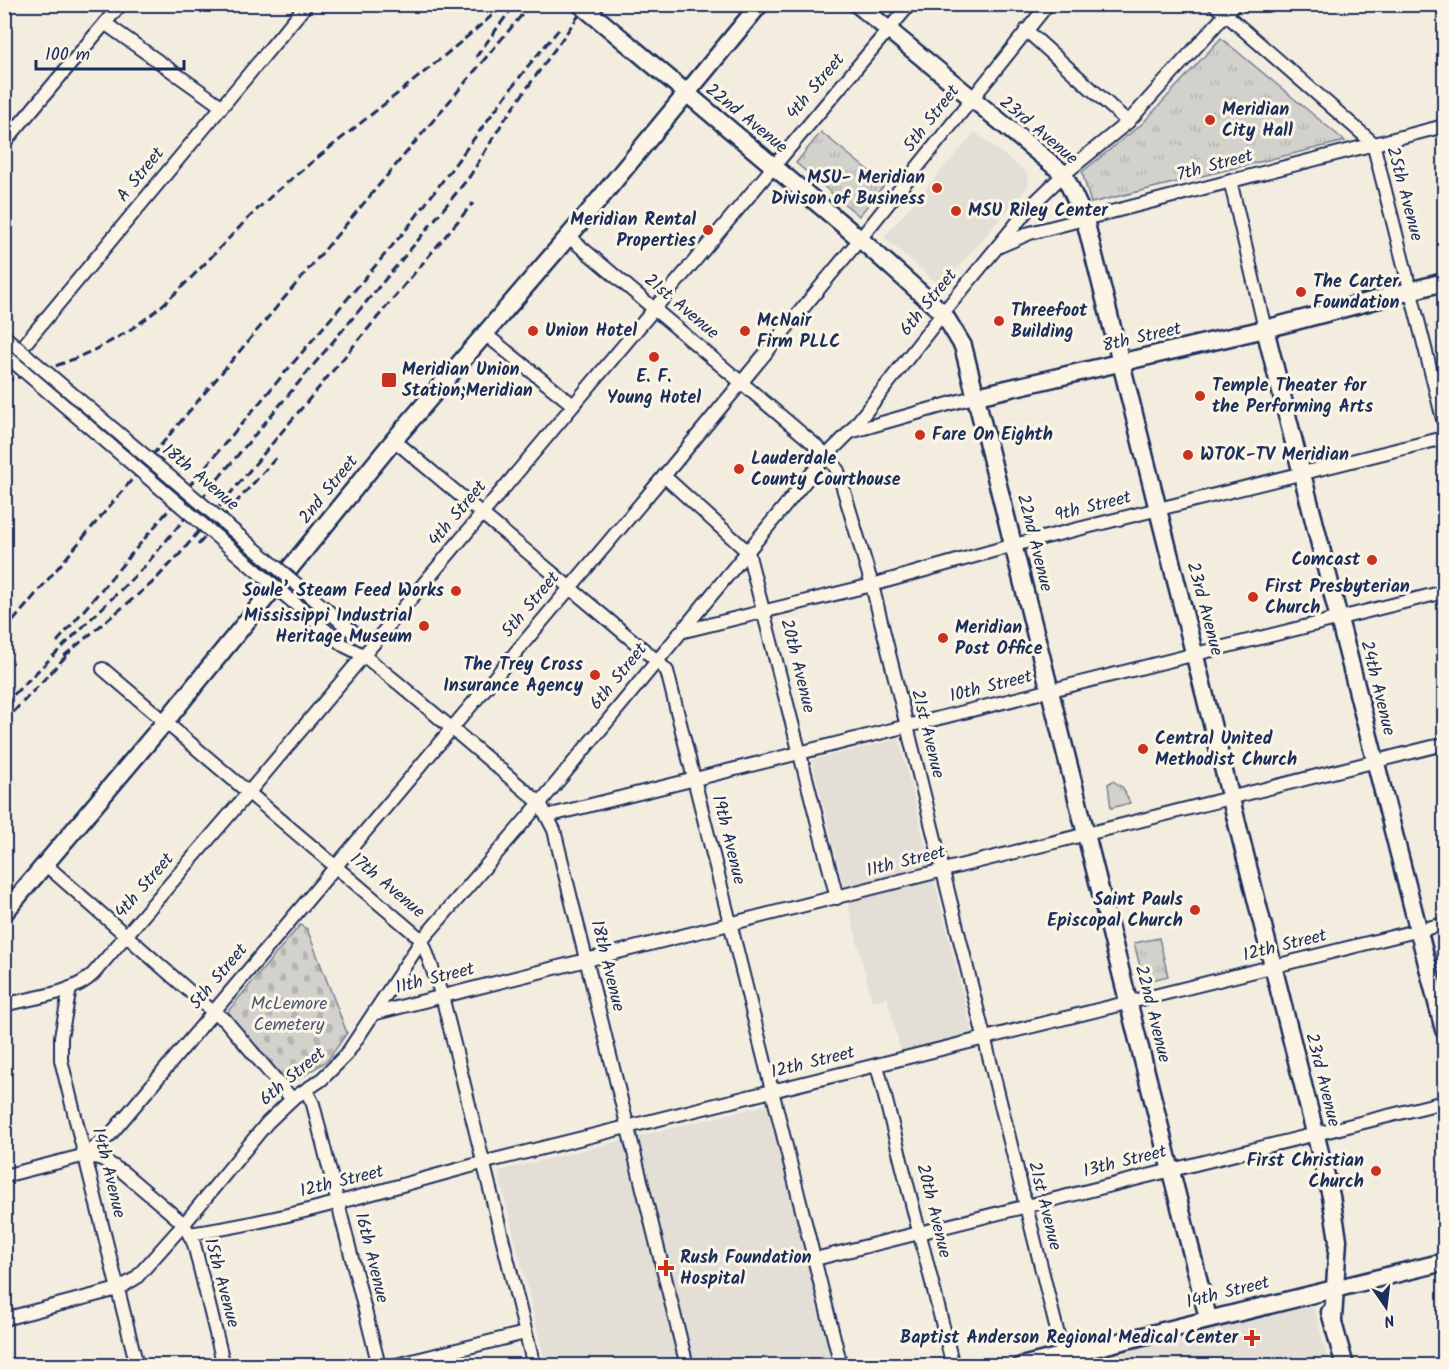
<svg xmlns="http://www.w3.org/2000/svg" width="1449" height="1370" font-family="Kalam,sans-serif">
	<defs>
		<pattern id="grass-tufts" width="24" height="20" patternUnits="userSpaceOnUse" patternTransform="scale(1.5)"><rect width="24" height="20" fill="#d3d1cc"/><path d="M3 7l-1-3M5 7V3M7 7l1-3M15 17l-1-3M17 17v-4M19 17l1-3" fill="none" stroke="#b5b4b2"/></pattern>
		<pattern id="cemetery-stones" width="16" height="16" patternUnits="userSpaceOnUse" patternTransform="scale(1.5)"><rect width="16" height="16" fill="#d3d1cc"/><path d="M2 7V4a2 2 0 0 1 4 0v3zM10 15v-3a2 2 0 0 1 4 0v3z" fill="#b5b4b2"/></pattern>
	</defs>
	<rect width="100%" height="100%" fill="#f3ede0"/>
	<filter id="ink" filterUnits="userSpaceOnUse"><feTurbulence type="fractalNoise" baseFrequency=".0167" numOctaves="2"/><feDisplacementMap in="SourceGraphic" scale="12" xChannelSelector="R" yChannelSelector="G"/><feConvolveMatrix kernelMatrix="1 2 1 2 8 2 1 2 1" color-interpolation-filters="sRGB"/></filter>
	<g filter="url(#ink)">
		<g fill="#e3dfd6">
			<polygon points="975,132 1028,174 1029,186 941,287 884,237"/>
			<polygon points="899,739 973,1035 901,1052 887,998 872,1001 812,760"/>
			<polygon points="769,1104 834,1365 546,1365 498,1171"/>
			<polygon points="1308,1305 1315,1310 1329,1365 1075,1365"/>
		</g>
		<g fill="url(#grass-tufts)" stroke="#778095" stroke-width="1.5">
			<polygon points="1221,38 1345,141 1091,203 1082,172 1143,123"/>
			<polygon points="821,132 885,184 859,216 796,163"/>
			<polygon points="1113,781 1123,788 1130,803 1111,808 1108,784"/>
			<polygon points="1159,938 1168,976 1144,982 1134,943"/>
		</g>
		<polygon fill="url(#cemetery-stones)" stroke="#778095" stroke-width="1.5" points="300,925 307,929 347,1033 328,1060 288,1086 245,1036 228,1011"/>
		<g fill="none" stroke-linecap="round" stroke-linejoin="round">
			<g stroke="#1b2f5e" stroke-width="16">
				<g id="minor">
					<polyline points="1214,4 1373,143 1444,423"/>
					<polyline points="1440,4 1444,9"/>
					<polyline points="106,24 221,106"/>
					<polyline points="1026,30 1128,122"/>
					<polyline points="4,143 121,4"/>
					<polyline points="1230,180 1265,329"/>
					<polyline points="569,237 827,455 838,471 872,585 1063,1355"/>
					<polyline points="1000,246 1030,233 1444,126"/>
					<polyline points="485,334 572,404"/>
					<polyline points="4,369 307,4"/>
					<polyline points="850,432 977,396"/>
					<polyline points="394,440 656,660 667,671 841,1366"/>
					<polyline points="664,476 748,552 837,898"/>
					<polyline points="680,632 872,585 1014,545 1444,438"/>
					<polyline points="343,645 363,655 398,683 540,803 554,830 687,1366"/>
					<polyline points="103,669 422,940 442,996 534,1366"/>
					<polyline points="547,816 1444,592"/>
					<polyline points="46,865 213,1012 225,1020 292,1099"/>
					<polyline points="70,988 61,1037 61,1060 137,1366"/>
					<path d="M4,1005C32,997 72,995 93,974L249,792L910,4"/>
					<polyline points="376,1013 1444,744"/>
					<polyline points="877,1065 953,1366"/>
					<polyline points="306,1090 313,1104 379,1366"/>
					<polyline points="86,1155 102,1159 124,1173 184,1224 194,1244 224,1366"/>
					<polyline points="4,1176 86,1155 110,1135 664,476 860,239 1048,4"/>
					<path d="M189,1234C288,1220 385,1189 482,1163L1444,924"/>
					<polyline points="815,1259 1444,1102"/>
					<polyline points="4,1319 118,1289 136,1278 184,1224 267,1123 292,1099 321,1080 346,1055 422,940 540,803 827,455 850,432 943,313 1030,207 1064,174 1128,122 1235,4"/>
					<polyline points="392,1366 525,1333"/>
				</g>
			</g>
			<g stroke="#1b2f5e" stroke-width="21">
				<g id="major">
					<polyline points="857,4 1064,174 1085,220 1331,1196 1338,1240 1333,1319"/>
					<polyline points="627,43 860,239 943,313 963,346 1208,1318"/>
					<polyline points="1265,329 1444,1030"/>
					<polyline points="977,396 1265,329 1444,282"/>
					<polyline points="4,913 165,722 394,440 579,224 760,4"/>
					<polyline points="1330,1312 1345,1366"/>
					<polyline points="1021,1366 1444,1262"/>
				</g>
			</g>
			<use href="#minor" stroke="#fcf5e5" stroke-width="12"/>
			<use href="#major" stroke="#fcf5e5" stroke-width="16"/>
			<g stroke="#1b2f5e" stroke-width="3" stroke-dasharray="9 4.5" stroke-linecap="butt">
				<polyline points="476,57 515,4"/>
				<path d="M4,381C60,368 116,345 159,308C203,270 238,224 283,186C356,125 433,68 505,4"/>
				<polyline points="198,545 276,458"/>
				<polyline points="4,632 531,4"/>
				<polyline points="57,642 409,226 528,66 561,27"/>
				<polyline points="64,656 152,583 179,555 473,203"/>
				<polyline points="4,704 144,567 419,239 470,176 503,122 587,4"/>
				<polyline points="4,722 70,652"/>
			</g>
			<g stroke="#1b2f5e" stroke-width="16" stroke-linecap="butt">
				<g id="minor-bridge">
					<polyline points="4,336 354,633"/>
					<polyline points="4,354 343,645"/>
				</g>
			</g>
			<g stroke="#1b2f5e" stroke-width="21" stroke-linecap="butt">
				<polyline id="major-bridge" points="580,4 627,43"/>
			</g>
			<use href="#minor-bridge" stroke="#fcf5e5" stroke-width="12"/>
			<use href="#major-bridge" stroke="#fcf5e5" stroke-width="16"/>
		</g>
	</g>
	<g fill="#c8321e" stroke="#fcf5e5" stroke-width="2">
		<circle cx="1210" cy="120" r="6"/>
		<circle cx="937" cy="188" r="6"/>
		<circle cx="956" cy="211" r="6"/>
		<circle cx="708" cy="230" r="6"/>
		<circle cx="1301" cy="292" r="6"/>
		<circle cx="999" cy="321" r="6"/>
		<circle cx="533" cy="331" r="6"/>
		<circle cx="745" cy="331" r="6"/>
		<circle cx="654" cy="357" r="6"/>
		<rect x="381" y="372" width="16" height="16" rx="3"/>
		<circle cx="1200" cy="396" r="6"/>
		<circle cx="920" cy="435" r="6"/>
		<circle cx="1188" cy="455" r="6"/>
		<circle cx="739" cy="469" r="6"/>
		<circle cx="1372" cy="560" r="6"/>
		<circle cx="456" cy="591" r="6"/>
		<circle cx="1253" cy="597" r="6"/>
		<circle cx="424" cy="626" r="6"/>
		<circle cx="943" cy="638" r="6"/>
		<circle cx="595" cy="675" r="6"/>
		<circle cx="1143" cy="749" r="6"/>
		<circle cx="1195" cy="910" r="6"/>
		<circle cx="1376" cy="1171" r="6"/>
		<path d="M663 1259h6v6h6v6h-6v6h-6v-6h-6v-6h6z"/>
		<path d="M1249 1329h6v6h6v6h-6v6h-6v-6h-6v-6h6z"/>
	</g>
	<g text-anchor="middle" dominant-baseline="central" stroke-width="6" stroke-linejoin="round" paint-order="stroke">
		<g font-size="18" fill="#1b2f5e" stroke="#fcf5e5">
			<text transform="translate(816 87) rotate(-50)">4th Street</text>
			<text transform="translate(746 119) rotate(39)">22nd Avenue</text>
			<text transform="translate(932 119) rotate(-52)">5th Street</text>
			<text transform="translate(1038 131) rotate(40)">23rd Avenue</text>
			<text transform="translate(1215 166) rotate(-15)">7th Street</text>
			<text transform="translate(141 175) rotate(-51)">A Street</text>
			<text transform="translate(1404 194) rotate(75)">25th Avenue</text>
			<text transform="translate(929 303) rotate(-51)">6th Street</text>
			<text transform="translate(681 307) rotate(40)">21st Avenue</text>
			<text transform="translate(1142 338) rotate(-13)">8th Street</text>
			<text transform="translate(200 478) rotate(40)">18th Avenue</text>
			<text transform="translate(329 490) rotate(-51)">2nd Street</text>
			<text transform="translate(1093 507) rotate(-14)">9th Street</text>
			<text transform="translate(458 514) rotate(-50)">4th Street</text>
			<text transform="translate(1034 543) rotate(76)">22nd Avenue</text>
			<text transform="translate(531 605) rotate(-50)">5th Street</text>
			<text transform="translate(1204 609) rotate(75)">23rd Avenue</text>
			<text transform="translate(797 666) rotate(76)">20th Avenue</text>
			<text transform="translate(619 677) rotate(-51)">6th Street</text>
			<text transform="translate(991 687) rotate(-14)">10th Street</text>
			<text transform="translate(1377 688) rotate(76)">24th Avenue</text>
			<text transform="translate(927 734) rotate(76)">21st Avenue</text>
			<text transform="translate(728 840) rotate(76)">19th Avenue</text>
			<text transform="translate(906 862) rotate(-14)">11th Street</text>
			<text transform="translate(145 886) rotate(-49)">4th Street</text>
			<text transform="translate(387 886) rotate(40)">17th Avenue</text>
			<text transform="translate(1285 946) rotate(-14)">12th Street</text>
			<text transform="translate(607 966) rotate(76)">18th Avenue</text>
			<text transform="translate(219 977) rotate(-50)">5th Street</text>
			<text transform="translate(435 979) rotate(-14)">11th Street</text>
			<text transform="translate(1152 1014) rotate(76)">22nd Avenue</text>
			<text transform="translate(813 1063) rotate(-14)">12th Street</text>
			<text transform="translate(293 1077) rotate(-40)">6th Street</text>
			<text transform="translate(1322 1080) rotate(76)">23rd Avenue</text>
			<text transform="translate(1125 1162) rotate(-14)">13th Street</text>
			<text transform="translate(108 1173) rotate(76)">14th Avenue</text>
			<text transform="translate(342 1182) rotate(-14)">12th Street</text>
			<text transform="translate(1044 1206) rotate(76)">21st Avenue</text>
			<text transform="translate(933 1211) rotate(76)">20th Avenue</text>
			<text transform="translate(371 1258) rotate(76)">16th Avenue</text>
			<text transform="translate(221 1283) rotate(75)">15th Avenue</text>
			<text transform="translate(1228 1293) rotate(-14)">14th Street</text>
		</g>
		<g font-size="18" font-weight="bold" fill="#1b2f5e" stroke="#fcf5e5" text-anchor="start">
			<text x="1222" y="110">Meridian<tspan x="1222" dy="21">City Hall</tspan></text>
			<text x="925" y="178" text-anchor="end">MSU- Meridian<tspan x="925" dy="21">Divison of Business</tspan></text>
			<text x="968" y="211">MSU Riley Center</text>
			<text x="696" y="220" text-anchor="end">Meridian Rental<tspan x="696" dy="21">Properties</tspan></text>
			<text x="1313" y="282">The Carter<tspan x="1313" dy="21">Foundation</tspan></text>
			<text x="1011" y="311">Threefoot<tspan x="1011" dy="21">Building</tspan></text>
			<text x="757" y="321">McNair<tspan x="757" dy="21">Firm PLLC</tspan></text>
			<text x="545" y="331">Union Hotel</text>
			<text x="402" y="370">Meridian Union<tspan x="402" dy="21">Station;Meridian</tspan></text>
			<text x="654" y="377" text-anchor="middle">E. F.<tspan x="654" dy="21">Young Hotel</tspan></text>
			<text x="1212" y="386">Temple Theater for<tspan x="1212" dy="21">the Performing Arts</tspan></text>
			<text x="932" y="435">Fare On Eighth</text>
			<text x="1200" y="455">WTOK-TV Meridian</text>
			<text x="751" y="459">Lauderdale<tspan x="751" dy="21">County Courthouse</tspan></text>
			<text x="1360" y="560" text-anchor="end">Comcast</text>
			<text x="1265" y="587">First Presbyterian<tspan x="1265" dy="21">Church</tspan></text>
			<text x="444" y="591" text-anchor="end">Soule’ Steam Feed Works</text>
			<text x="412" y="616" text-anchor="end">Mississippi Industrial<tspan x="412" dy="21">Heritage Museum</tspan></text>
			<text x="955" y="628">Meridian<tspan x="955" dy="21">Post Office</tspan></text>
			<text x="583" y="665" text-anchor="end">The Trey Cross<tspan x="583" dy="21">Insurance Agency</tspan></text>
			<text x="1155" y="739">Central United<tspan x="1155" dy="21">Methodist Church</tspan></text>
			<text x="1183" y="900" text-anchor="end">Saint Pauls<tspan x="1183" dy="21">Episcopal Church</tspan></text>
			<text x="1364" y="1161" text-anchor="end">First Christian<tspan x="1364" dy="21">Church</tspan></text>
			<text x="680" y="1258">Rush Foundation<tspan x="680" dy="21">Hospital</tspan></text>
			<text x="1238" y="1338" text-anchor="end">Baptist Anderson Regional Medical Center</text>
		</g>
		<g font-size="18" fill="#49587a" stroke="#fcf5e5">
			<text x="289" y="1004">McLemore<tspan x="289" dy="21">Cemetery</tspan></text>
		</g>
	</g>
	<rect width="1449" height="1370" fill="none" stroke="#fcf5e5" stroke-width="24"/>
	<rect x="12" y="12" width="1425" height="1346" fill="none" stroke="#1b2f5e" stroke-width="2" filter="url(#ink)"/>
	<g transform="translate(1386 1307) rotate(166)" stroke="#fcf5e5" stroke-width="4.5" paint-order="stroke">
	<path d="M0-4.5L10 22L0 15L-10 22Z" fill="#1b2f5e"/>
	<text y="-9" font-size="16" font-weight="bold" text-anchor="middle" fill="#1b2f5e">N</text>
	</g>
	<path d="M36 60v9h148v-9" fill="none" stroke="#1b2f5e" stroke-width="3"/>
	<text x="45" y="60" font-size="18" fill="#1b2f5e" stroke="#fcf5e5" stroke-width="4.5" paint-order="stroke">100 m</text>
</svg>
